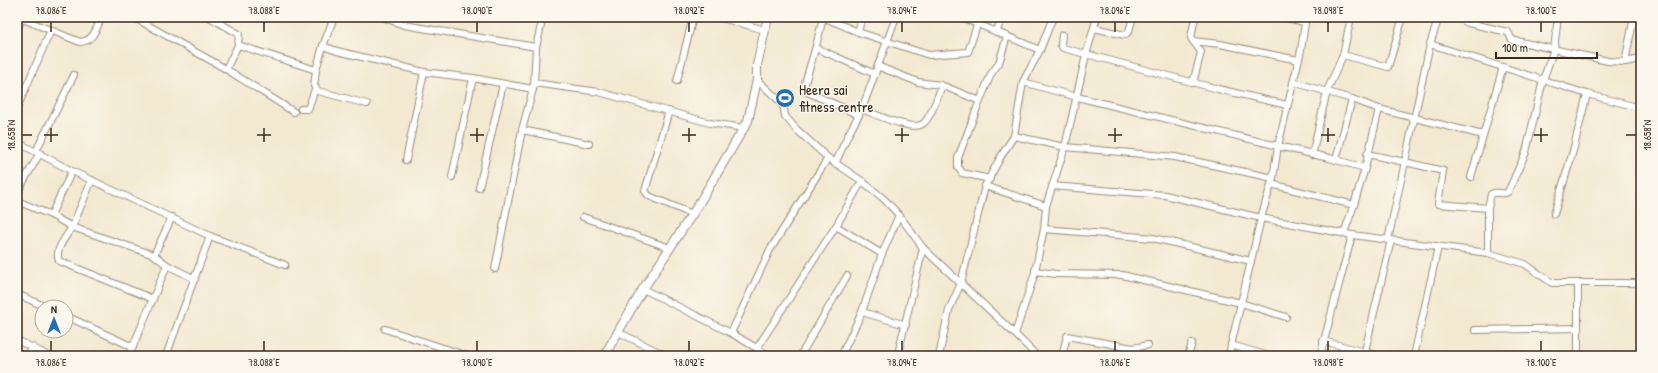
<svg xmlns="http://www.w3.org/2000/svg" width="1658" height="373" font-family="'Patrick Hand',sans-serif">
	<rect width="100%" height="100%" fill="#fbf7ec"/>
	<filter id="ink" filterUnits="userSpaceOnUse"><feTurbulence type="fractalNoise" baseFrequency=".025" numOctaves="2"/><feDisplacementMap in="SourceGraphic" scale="8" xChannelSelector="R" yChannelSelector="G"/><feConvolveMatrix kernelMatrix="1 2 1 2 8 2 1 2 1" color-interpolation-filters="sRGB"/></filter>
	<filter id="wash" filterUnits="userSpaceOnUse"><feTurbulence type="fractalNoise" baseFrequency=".012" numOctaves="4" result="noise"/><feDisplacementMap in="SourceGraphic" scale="16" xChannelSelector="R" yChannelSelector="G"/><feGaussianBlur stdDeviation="0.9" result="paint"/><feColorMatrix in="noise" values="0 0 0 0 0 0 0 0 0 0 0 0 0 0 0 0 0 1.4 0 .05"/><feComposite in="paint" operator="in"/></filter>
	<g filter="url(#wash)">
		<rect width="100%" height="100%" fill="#f3e9d1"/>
	</g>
	<g filter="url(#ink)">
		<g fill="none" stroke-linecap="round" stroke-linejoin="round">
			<g stroke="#978a78" stroke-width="8">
				<g id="minor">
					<path d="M18,17L80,42C94,41 96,28 102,17"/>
					<polyline points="133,17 226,69"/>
					<polyline points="209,17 239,34 238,45 316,70 323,46"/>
					<polyline points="334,17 323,46 337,51 424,72 473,78 533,89 534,83"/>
					<polyline points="382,17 404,25 536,47"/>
					<polyline points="543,17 536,47 534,83 599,92 710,123 744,128"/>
					<polyline points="718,17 765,30"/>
					<polyline points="823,17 858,32 929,55 968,52 977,25"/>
					<polyline points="961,17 1040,50"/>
					<polyline points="1283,17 1304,22"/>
					<polyline points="1306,17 1301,50 1278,146 1329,158 1365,168 1379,109"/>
					<polyline points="1351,17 1343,55 1388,67 1403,17"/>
					<polyline points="1439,17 1430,44 1587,94 1641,108"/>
					<polyline points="1457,17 1468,23 1508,32 1512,40 1608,61 1625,62 1634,17"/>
					<polyline points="823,18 816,46 803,90 859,115"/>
					<polyline points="1094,28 1125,35 1129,31 1133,17"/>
					<polyline points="17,29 23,17"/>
					<polyline points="858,32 862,17"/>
					<polyline points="996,32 1003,17"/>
					<polyline points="1062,35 1061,45 1063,48 1218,89 1287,105"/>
					<polyline points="1193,41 1220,44 1298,60"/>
					<polyline points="1430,44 1405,162 1443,171 1438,204 1488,208 1488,253"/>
					<polyline points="238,45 226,69 294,112"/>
					<polyline points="816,48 875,74"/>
					<polyline points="1625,62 1641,59"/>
					<polyline points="877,66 918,82 941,85 980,101"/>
					<polyline points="316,70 314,86 318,91 367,104"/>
					<polyline points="757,80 783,104 785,116 796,129 828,158 862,181 884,199 899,215 923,248 1015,334 1034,276 1044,229 1153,238 1251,261 1231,345"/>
					<polyline points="677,81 693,17"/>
					<polyline points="1023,82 1077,97 1278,146 1273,178 1261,218 1251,261"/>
					<polyline points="1293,82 1352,99 1336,160"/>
					<polyline points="1193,83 1201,52 1191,38 1195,17"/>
					<polyline points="1352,99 1379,109 1483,135"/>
					<polyline points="17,108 51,30"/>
					<polyline points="301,109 308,109 315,89"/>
					<path d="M862,109C875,114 914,133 924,123C933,114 937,97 942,86"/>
					<polyline points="669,111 645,191 649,196 692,214"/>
					<polyline points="522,130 589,144"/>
					<polyline points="1014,136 1065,147 1175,157 1273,178"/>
					<polyline points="17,142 72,171 210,236 285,265"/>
					<polyline points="36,151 74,75"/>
					<polyline points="1367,154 1405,162 1388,240"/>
					<polyline points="1312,155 1327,91 1343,55"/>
					<polyline points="406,160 424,72"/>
					<polyline points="835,164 848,135 862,109 896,17"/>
					<polyline points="452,177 473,78"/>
					<polyline points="1471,177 1503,67"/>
					<polyline points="990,179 962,173 958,167 958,158 977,108 991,74 999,63 1007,36"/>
					<polyline points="92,180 72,227 154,255 167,265 129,356"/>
					<polyline points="1271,184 1354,205"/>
					<polyline points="985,186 1046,206"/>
					<polyline points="1052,186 1165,195 1261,218 1352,235 1488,253 1525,264 1552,283 1641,283"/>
					<polyline points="479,188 503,84"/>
					<polyline points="17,193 40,153"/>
					<path d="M17,201L51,215L72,227C66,237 54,250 59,261L153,299"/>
					<path d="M1488,208L1491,194C1497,190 1503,196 1508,192L1526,152L1543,80L1554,49L1558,17"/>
					<polyline points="1554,214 1573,151 1587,94"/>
					<polyline points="51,215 72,171"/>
					<polyline points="583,217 670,248"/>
					<polyline points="836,226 882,254"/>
					<polyline points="1044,229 1046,206 1065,147 1086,55 1097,17"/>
					<polyline points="1344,233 1354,205 1365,168"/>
					<polyline points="154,255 172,217"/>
					<polyline points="167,265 195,279"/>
					<polyline points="495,269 522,130 533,89"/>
					<polyline points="1035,271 1056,274 1122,275 1241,303 1286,317"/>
					<polyline points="1578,283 1578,356"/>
					<polyline points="643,289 731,333 770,356"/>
					<polyline points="17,294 46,307"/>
					<polyline points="862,312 906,325"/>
					<polyline points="66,316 133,347"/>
					<polyline points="385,329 468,356"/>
					<polyline points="1475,330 1578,328"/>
					<polyline points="618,332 667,356"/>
					<polyline points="731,333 770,250 828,158"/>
					<polyline points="1015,334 1037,356"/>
					<polyline points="17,340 49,356"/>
					<polyline points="1323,341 1380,356"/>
					<polyline points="757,348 836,226 862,181"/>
					<polyline points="1365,351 1391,240"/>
					<polyline points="898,354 923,248"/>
					<polyline points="27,356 33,347"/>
					<polyline points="166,356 210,236"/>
					<polyline points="800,356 847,276"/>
					<polyline points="841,356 862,312 882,254 899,215"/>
					<polyline points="939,356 949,310 961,283 985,186 1000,158 1014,136 1023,82 1040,50 1053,17"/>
					<polyline points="1062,356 1067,336 1133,348 1148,345"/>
					<polyline points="1132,356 1133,348"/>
					<polyline points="1188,356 1192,343"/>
					<polyline points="1229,356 1231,345 1269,356"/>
					<polyline points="1320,356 1352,235"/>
					<polyline points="1414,356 1438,247"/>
				</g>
			</g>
			<g stroke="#978a78" stroke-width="10">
				<polyline id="tertiary" points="604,356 643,289 697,207 748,121 757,80 757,65 768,17"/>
			</g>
			<use href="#minor" stroke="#fff" stroke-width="6"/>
			<use href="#tertiary" stroke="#fff" stroke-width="8"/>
		</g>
	</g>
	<path fill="none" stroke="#3b2a1e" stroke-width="1.5" d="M51,22V32M264,22V32M477,22V32M689,22V32M902,22V32M1115,22V32M1328,22V32M1541,22V32M51,128V142M264,128V142M477,128V142M689,128V142M902,128V142M1115,128V142M1328,128V142M1541,128V142M22,135H32M44,135H58M257,135H271M470,135H484M682,135H696M895,135H909M1108,135H1122M1321,135H1335M1534,135H1548M1626,135H1636M51,341V351M264,341V351M477,341V351M689,341V351M902,341V351M1115,341V351M1328,341V351M1541,341V351"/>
	<defs>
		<g id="stadium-disc" transform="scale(1)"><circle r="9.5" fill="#1f6fb2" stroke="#fbf7ec"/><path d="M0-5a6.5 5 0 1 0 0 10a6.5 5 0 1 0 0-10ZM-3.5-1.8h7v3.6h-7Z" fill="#fff"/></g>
	</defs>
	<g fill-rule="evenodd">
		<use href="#stadium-disc" x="785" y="98"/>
	</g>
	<g text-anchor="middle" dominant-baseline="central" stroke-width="3" stroke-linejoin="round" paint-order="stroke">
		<g font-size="15" fill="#3b2a1e" stroke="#fbf7ec" text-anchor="start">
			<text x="799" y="89">Heera sai<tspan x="799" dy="17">fitness centre</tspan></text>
		</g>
	</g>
	<rect width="1658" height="373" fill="none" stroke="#fbf7ec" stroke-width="44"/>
	<g transform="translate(54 319)"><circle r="19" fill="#fbf7ec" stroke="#aea59a"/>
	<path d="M0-3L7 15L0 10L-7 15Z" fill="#1f6fb2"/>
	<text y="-6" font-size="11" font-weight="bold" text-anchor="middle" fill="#3b2a1e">N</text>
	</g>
	<path d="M1496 52v6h101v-6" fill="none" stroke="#3b2a1e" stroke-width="2"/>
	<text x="1502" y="52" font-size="12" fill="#3b2a1e" stroke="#fbf7ec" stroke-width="3" paint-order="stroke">100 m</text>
	<rect x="22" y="22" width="1614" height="329" fill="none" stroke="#3b2a1e" stroke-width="1.5"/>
	<g font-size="10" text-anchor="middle" fill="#3b2a1e">
		<text x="51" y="14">78.086°E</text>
		<text x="264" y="14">78.088°E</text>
		<text x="477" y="14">78.090°E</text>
		<text x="689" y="14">78.092°E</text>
		<text x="902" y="14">78.094°E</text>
		<text x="1115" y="14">78.096°E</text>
		<text x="1328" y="14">78.098°E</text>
		<text x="1541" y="14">78.100°E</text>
		<text transform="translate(11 135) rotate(-90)" y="4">18.658°N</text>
		<text transform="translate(1647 135) rotate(-90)" y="4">18.658°N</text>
		<text x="51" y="366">78.086°E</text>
		<text x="264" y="366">78.088°E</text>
		<text x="477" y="366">78.090°E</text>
		<text x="689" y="366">78.092°E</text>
		<text x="902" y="366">78.094°E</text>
		<text x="1115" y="366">78.096°E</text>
		<text x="1328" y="366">78.098°E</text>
		<text x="1541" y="366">78.100°E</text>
	</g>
</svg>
